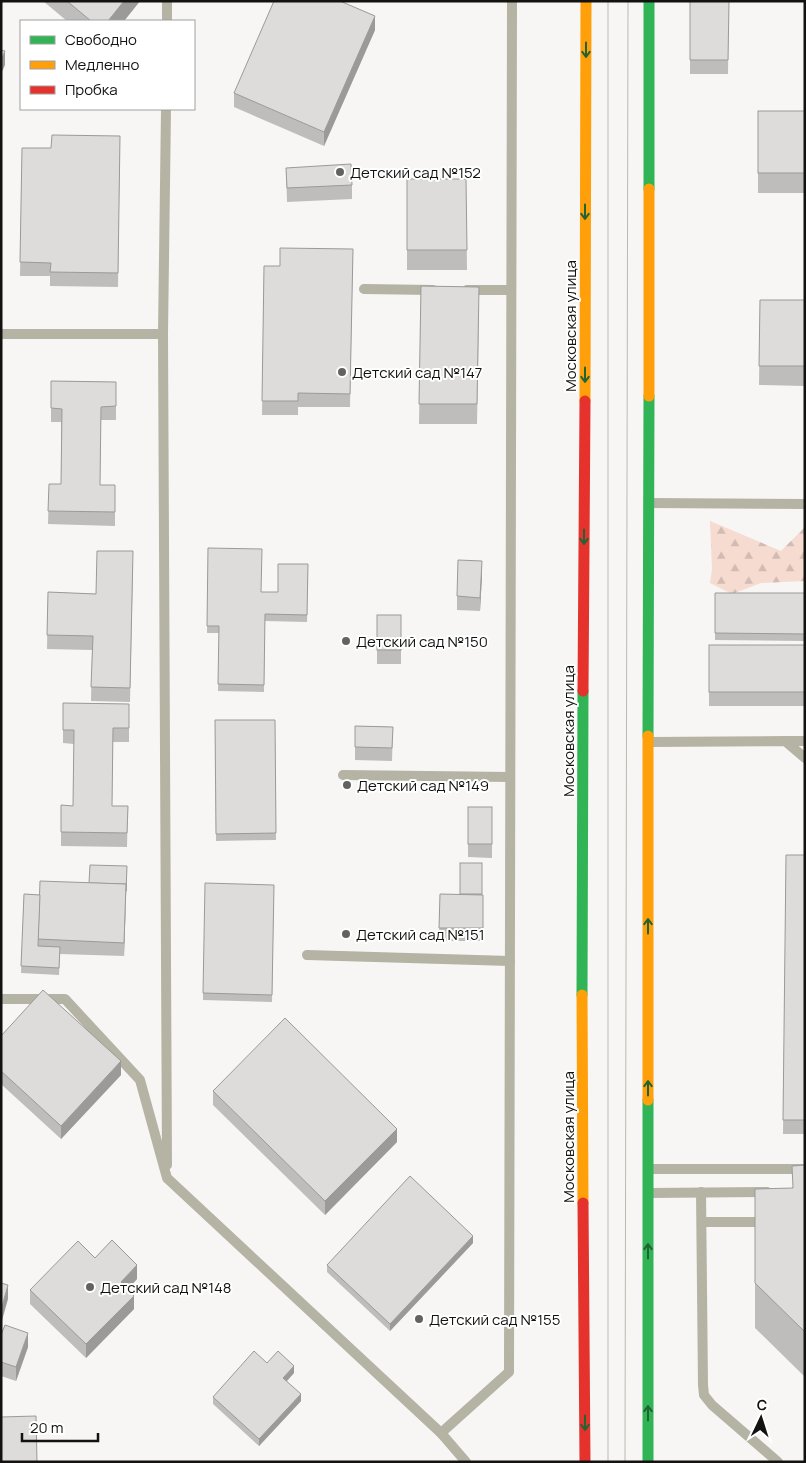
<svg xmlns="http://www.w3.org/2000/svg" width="806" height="1463" font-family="Manrope,sans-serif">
	<defs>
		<pattern id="forest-firs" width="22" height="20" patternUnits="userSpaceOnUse" patternTransform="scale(1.25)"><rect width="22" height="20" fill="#f6dbd1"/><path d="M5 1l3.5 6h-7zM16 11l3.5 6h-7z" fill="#d2bbb2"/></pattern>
	</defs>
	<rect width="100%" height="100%" fill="#f7f6f4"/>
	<polygon fill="url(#forest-firs)" points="710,521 781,551 805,527 805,581 761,583 732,594 710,583 712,569"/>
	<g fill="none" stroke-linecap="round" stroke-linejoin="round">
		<g stroke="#b5b3a3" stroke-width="10">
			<polyline points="167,21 167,1"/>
			<polyline points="166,109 163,334 167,1165"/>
			<polyline points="364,289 433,290"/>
			<polyline points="467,290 511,290"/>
			<polyline points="1,334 163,334"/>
			<polyline points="650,503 805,504"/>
			<polyline points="785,741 805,741"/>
			<polyline points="650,742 785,741 805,758"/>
			<polyline points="343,775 510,777"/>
			<polyline points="307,955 510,961"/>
			<polyline points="1,999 65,999 140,1080 167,1178 441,1433 509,1372 512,1"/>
			<polyline points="649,1169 805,1169"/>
			<polyline points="701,1192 703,1385 704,1395 712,1405 778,1462"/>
			<polyline points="649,1193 767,1192"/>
			<polyline points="702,1222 768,1222"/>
			<polyline points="441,1433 466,1462"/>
		</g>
		<g stroke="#30b455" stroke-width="11">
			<polyline points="649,189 649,1"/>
			<polyline points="648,736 649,396"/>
			<polyline points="582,995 583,691"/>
			<polyline points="648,1462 648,1100"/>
		</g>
		<g stroke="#ff9f0a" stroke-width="11">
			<polyline points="649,396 649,189"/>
			<polyline points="585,401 586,1"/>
			<polyline points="582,995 583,1203"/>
			<polyline points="648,1100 648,736"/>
		</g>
		<g stroke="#e5322d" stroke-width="11">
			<polyline points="583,691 585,401"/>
			<polyline points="583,1203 585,1462"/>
		</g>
		<g stroke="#bbbab1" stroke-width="1">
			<polyline points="608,1 608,1462"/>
			<polyline points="625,1462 628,1"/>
		</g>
	</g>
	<g fill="#bebdbc">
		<polygon points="43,1 140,1 124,21 67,21"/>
		<polygon points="690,1 729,1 728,74 690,74"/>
		<polygon points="375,30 324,146 234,107 234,93"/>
		<rect x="758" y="111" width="47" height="82"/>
		<polygon points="120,136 118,287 50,286 50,276 20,276 22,148 51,148"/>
		<polygon points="286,168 352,185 352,199 287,202"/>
		<polygon points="407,179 466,179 467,270 407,270"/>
		<polygon points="353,249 350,407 298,407 298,415 262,415 264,266 280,266"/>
		<polygon points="421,286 479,307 477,424 419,424"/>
		<polygon points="760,300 805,300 805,386 759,385"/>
		<polygon points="51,381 116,382 116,420 101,420 100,485 115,485 115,526 48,524 49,484 61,484 61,422 51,422"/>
		<polygon points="208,548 261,592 278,592 308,564 307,622 265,621 264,692 218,691 219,633 207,633"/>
		<polygon points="133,565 130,702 91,701 92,650 47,649 48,592 96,594"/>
		<polygon points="482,575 480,611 457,610 457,596"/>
		<polygon points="715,593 805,593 805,641 715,640"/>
		<rect x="377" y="615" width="24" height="49"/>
		<rect x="709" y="645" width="96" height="61"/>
		<polygon points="63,703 129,704 129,742 113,742 112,806 128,806 127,847 61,846 61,805 73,806 74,744 63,743"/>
		<polygon points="215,720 275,720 276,840 216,841"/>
		<polygon points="355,726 393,727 392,761 355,760"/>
		<polygon points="468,807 492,807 492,858 468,857"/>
		<polygon points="786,855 805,855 805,1134 783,1134"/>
		<polygon points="460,863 482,863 482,895 483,895 483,941 439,941 440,894 460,895"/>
		<polygon points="127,866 124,956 60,954 59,975 21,973 24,894 40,895 89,883"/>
		<polygon points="274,885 272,1002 203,1000 203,993"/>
		<polygon points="1,1036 121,1075 61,1139 1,1084"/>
		<polygon points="213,1091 397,1142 325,1215 213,1105"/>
		<polygon points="805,1165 805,1377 755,1328 755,1189 792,1188"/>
		<polygon points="473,1243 390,1331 327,1272 327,1265"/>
		<polygon points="95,1258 137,1279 128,1289 134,1309 86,1358 30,1304 30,1290"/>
		<polygon points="1,1335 28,1347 16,1381 1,1376"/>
		<polygon points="267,1363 294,1373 287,1381 301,1401 259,1446 213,1404 213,1397"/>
	</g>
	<g fill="#9b9a99">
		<polygon points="124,1 140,1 124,21 108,21"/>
		<polygon points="375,16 375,30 324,146 324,132"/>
		<polygon points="5,51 5,65 1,74 1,60"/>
		<polygon points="482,561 482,575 480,611 480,598"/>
		<polygon points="127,866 124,956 124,943"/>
		<polygon points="121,1061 121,1075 61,1139 61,1126"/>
		<polygon points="397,1129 397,1142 325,1215 325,1201"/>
		<polygon points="473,1236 473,1243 390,1331 390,1324"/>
		<polygon points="137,1265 137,1279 121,1296 121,1282"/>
		<polygon points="8,1285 8,1299 1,1324 1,1310"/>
		<polygon points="134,1296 134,1309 86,1358 86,1344"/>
		<polygon points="28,1333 28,1347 16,1381 16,1367"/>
		<polygon points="294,1366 294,1373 283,1385 283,1378"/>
		<polygon points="301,1394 301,1401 259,1446 259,1439"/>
	</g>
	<g fill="#dddcdb" stroke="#9b9a99">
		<polygon points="67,1 124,1 108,21 91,21"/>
		<polygon points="274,1 340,1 375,16 324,132 234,93"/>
		<polygon points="690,1 729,1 728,60 690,60"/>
		<polygon points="1,50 5,51 1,60"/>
		<rect x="758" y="111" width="47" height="62"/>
		<polygon points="52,135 120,136 118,273 50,272 51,263 20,262 22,148 51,148"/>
		<polygon points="351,164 352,185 287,188 286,168"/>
		<polygon points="407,179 466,179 467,250 407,250"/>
		<polygon points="280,248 353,249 350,394 298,393 298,401 262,401 264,266 280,266"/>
		<polygon points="421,286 479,287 477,404 419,404"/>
		<polygon points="760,300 805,300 805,366 759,366"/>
		<polygon points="51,381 116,382 116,406 101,407 100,485 115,485 115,512 48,511 49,484 61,484 62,409 51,408"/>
		<polygon points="208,548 262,549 261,592 278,592 278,564 308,564 307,615 265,614 264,685 218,684 219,626 207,626"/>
		<polygon points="97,551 133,551 130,688 91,687 93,636 47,635 48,592 96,594"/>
		<polygon points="458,560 482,561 480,598 457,596"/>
		<polygon points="715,593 805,593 805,634 715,633"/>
		<rect x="377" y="615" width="24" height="35"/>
		<rect x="709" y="645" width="96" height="47"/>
		<polygon points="63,703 129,704 129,728 113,728 112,806 128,806 127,833 61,832 61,805 73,806 74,730 63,730"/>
		<polygon points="215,720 275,720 276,833 216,834"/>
		<polygon points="355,726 393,727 392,748 355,747"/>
		<rect x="468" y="807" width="24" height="37"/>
		<polygon points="786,855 805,855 805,1120 783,1120"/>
		<rect x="460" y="863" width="22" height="31"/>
		<polygon points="90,865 127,866 126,891 126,884 89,883"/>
		<polygon points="40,881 126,884 124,943 38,939"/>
		<polygon points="205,883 274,885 272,995 203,993"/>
		<polygon points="24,894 40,895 38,946 60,947 59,968 21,966"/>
		<polygon points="440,894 483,895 483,928 439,928"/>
		<polygon points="43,990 121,1061 61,1126 1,1071 1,1036"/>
		<polygon points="285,1018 397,1129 325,1201 213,1091"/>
		<polygon points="805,1165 805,1332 755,1283 755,1189 793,1188 792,1166"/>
		<polygon points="410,1176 473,1236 390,1324 327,1265"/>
		<polygon points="112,1240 137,1265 121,1282 134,1296 86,1344 30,1290 78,1241 95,1258"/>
		<polygon points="1,1283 8,1285 1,1310"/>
		<polygon points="5,1325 28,1333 16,1367 1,1362 1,1335"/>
		<polygon points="254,1351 267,1363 278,1351 294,1366 283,1378 301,1394 259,1439 213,1397"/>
		<polygon points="36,1416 37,1462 1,1462 1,1417"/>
	</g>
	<defs><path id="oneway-shaft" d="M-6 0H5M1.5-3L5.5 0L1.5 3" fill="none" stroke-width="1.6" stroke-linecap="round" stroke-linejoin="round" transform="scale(1.25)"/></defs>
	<g stroke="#216333">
		<use href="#oneway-shaft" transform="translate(586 50) rotate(90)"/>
		<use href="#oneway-shaft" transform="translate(585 212) rotate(90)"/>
		<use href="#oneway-shaft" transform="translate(585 375) rotate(90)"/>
		<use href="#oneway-shaft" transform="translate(584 537) rotate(90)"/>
		<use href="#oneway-shaft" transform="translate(648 926) rotate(-90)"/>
		<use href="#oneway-shaft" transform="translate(648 1088) rotate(-90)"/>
		<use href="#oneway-shaft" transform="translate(648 1251) rotate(-90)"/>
		<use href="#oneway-shaft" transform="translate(648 1413) rotate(-90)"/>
		<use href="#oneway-shaft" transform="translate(585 1423) rotate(90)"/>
	</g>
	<g fill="#626260" stroke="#fff" stroke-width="2">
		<circle cx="340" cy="172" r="5"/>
		<circle cx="342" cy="372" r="5"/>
		<circle cx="346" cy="641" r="5"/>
		<circle cx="347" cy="785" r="5"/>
		<circle cx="346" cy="934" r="5"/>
		<circle cx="90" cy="1287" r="5"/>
		<circle cx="419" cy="1319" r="5"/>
	</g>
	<g text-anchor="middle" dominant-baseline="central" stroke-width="4" stroke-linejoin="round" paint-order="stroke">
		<g font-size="15" fill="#121211" stroke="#fff" text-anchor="start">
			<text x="350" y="172">Детский сад №152</text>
			<text x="352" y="372">Детский сад №147</text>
			<text x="356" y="641">Детский сад №150</text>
			<text x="357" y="785">Детский сад №149</text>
			<text x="356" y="934">Детский сад №151</text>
			<text x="100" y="1287">Детский сад №148</text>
			<text x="429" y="1319">Детский сад №155</text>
		</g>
		<g font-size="15" fill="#121211" stroke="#fff">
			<text transform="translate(570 326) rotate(-90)">Московская улица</text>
			<text transform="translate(568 731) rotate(-90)">Московская улица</text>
			<text transform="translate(568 1137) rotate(-90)">Московская улица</text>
		</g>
	</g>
	<rect width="806" height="1463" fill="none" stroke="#121211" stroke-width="5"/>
	<rect x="20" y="20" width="175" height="90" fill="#ffffff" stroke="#a0a0a0"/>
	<rect x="30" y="36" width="25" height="8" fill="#30b455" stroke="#a0a0a0"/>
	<text x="65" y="45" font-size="15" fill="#121211">Свободно</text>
	<rect x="30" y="61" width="25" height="8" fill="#ff9f0a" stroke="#a0a0a0"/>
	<text x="65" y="70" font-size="15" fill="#121211">Медленно</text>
	<rect x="30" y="86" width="25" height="8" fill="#e5322d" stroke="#a0a0a0"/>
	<text x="65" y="95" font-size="15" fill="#121211">Пробка</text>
	<g transform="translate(761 1418) rotate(4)" stroke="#ffffff" stroke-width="4" paint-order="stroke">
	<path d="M0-4L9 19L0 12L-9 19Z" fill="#121211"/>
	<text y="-8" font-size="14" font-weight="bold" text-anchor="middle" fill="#121211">С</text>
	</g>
	<path d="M22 1433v8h76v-8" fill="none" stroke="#121211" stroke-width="2.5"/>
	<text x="30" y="1433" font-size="15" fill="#121211" stroke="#ffffff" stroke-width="4" paint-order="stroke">20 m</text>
</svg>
